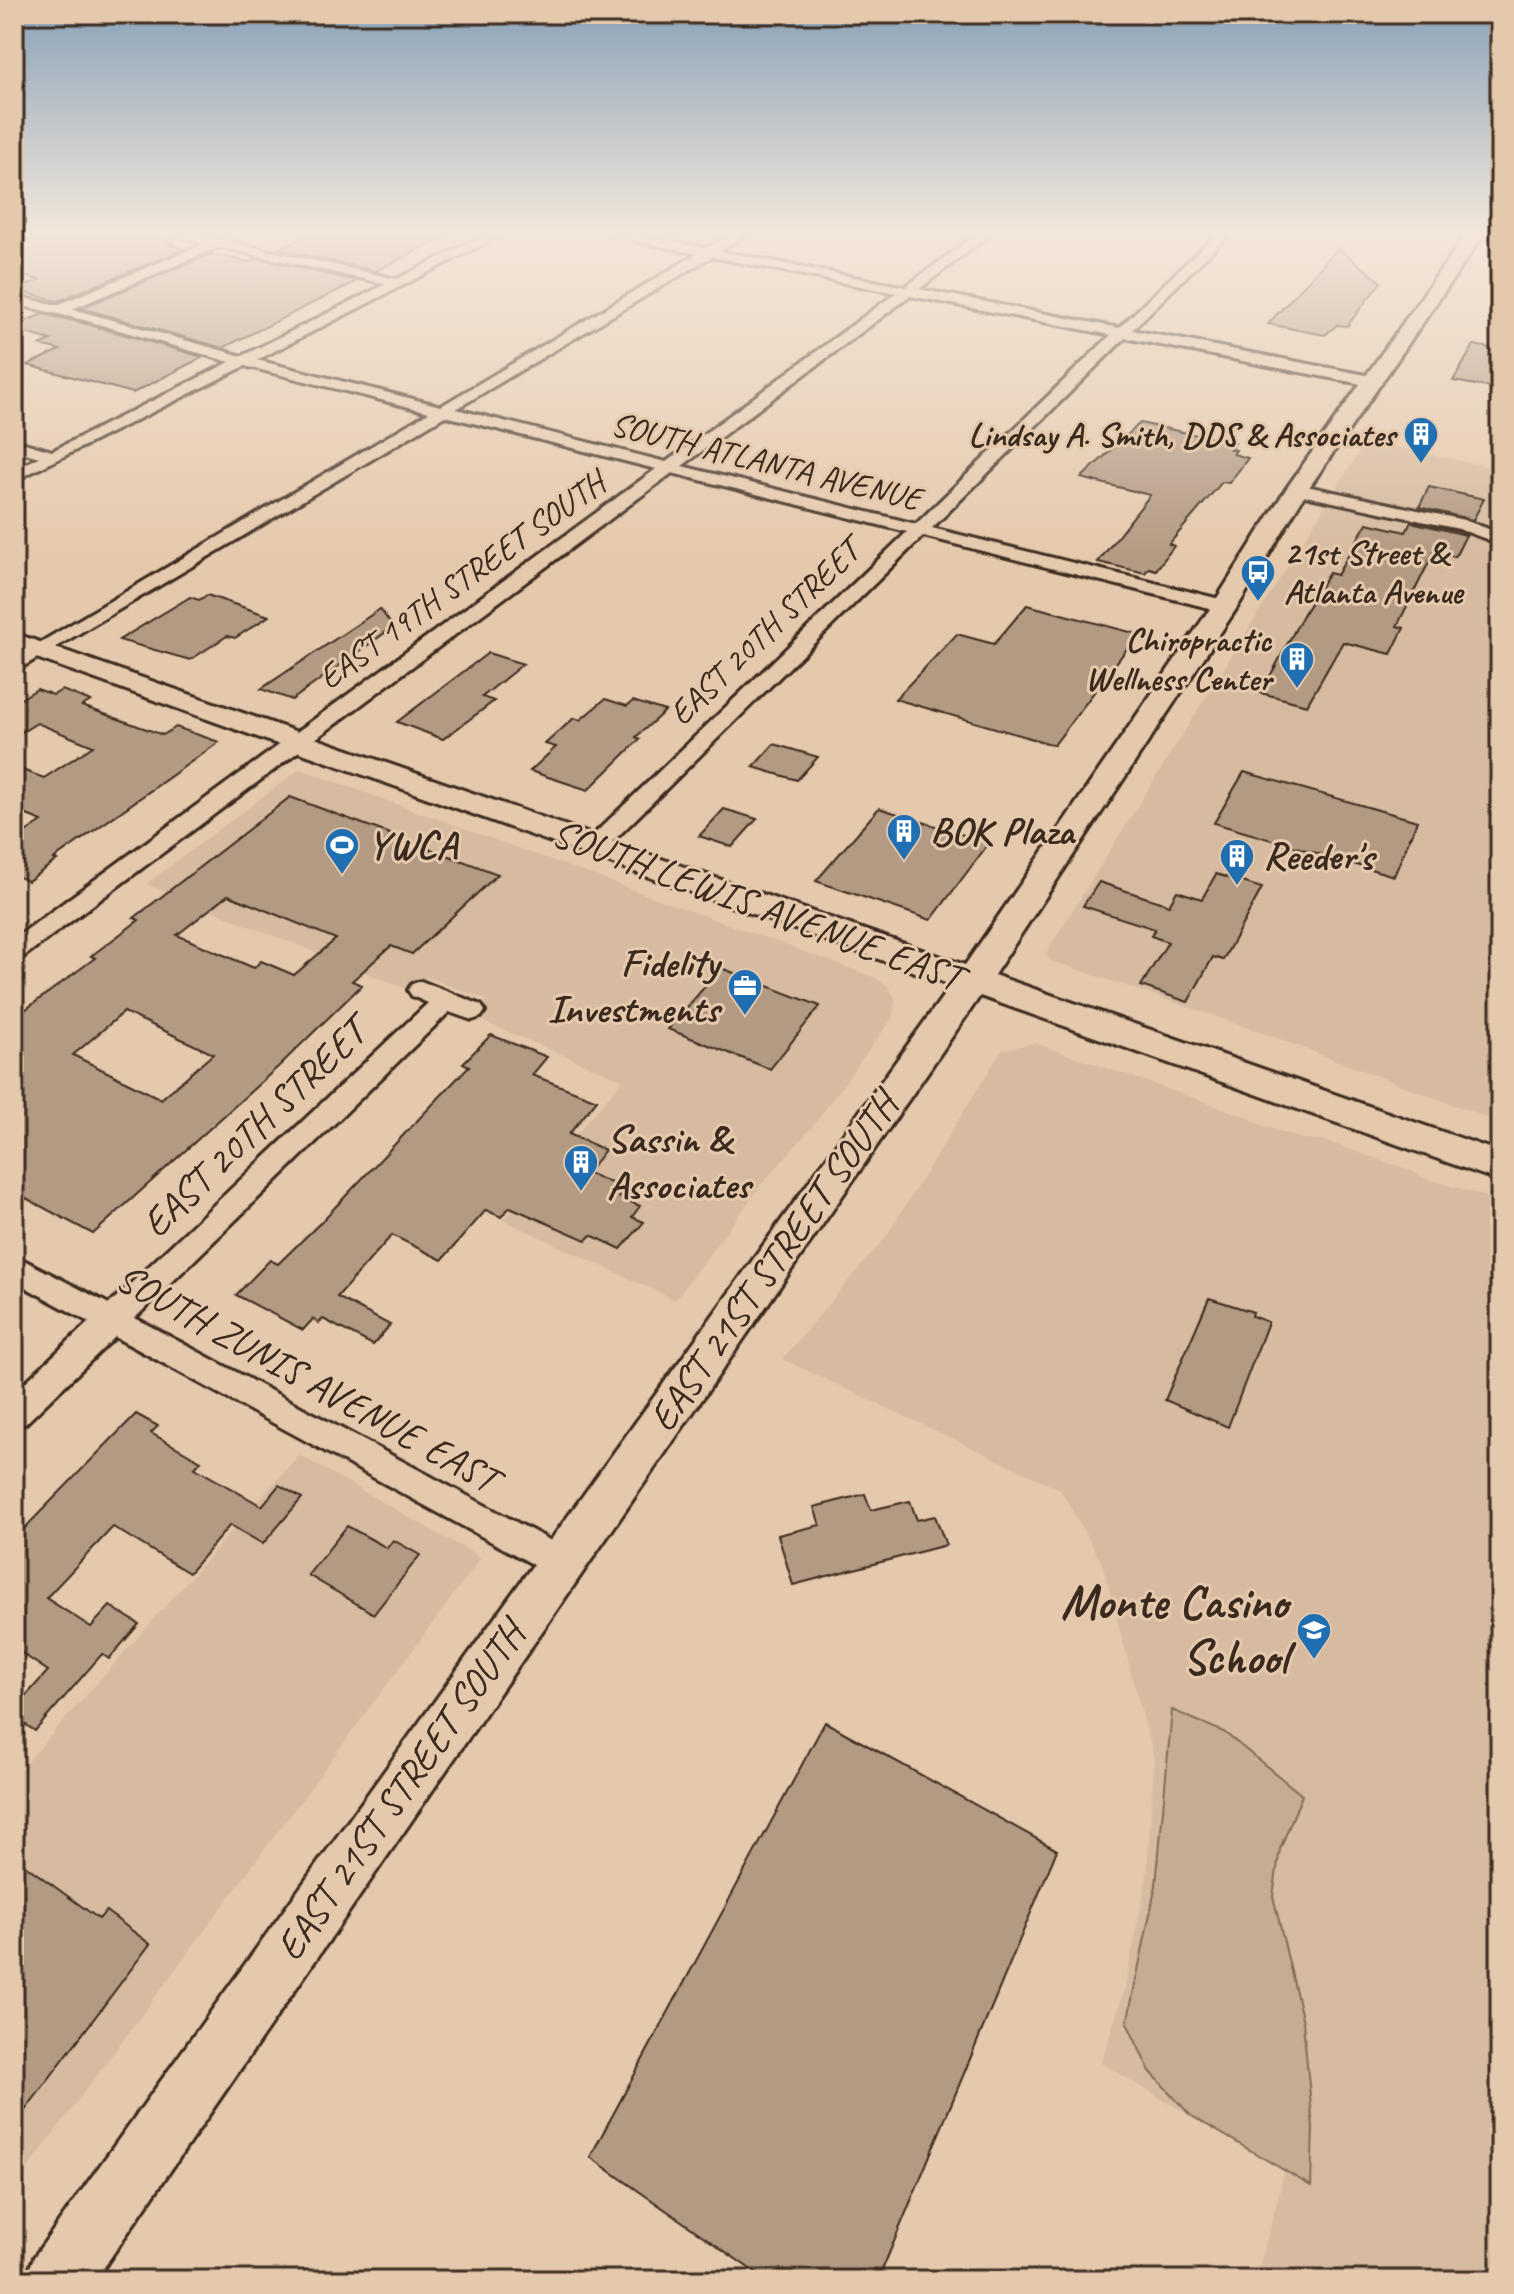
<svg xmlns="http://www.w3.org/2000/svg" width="1514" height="2294" font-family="Caveat,sans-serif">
	<rect width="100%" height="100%" fill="#e5c9ac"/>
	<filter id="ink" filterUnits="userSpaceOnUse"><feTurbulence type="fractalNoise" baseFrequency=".0125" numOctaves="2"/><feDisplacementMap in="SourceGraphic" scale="16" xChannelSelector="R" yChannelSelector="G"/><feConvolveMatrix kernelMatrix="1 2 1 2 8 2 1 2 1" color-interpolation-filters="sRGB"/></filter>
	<g filter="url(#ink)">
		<g fill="#d6bba0">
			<polygon points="1366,441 1500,469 1500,1093 1491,1119 1261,1032 1050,960 1046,953"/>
			<polygon points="300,769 876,978 888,986 895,998 893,1017 812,1127 762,1184 675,1300 503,1220 623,1080 472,1017 487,1000 426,977 411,991 146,884"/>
			<polygon points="1035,1043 1248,1117 1261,1125 1302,1139 1322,1140 1412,1171 1425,1178 1500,1201 1500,2280 1256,2280 1285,2171 1101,2063 1125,1988 1147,1876 1154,1758 1102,1563 1060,1489 782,1359 885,1238 1002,1050"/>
			<polygon points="299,1455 481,1558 14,2187 14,1777"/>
		</g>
		<polygon fill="#c6ad92" stroke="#806c58" stroke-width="2" points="1172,1710 1224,1732 1302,1795 1280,1849 1273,1896 1303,2022 1313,2128 1311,2186 1190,2115 1149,2070 1127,2023 1156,1885"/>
		<g fill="#b39a83" stroke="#3b2a1e" stroke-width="2" fill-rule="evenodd">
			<polygon points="44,234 134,234 175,243 170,245 186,248 58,301 14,290 40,280 14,274 14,246"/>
			<polygon points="314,234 451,234 376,271 278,249"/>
			<polygon points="1338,248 1381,282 1347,326 1337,325 1325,335 1268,324"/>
			<polygon points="211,254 249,262 257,258 357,281 223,348 81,308"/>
			<polygon points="43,314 83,323 203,357 133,393 27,365 60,350 40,345 51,340 14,330 14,326"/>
			<polygon points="1474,345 1500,350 1500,389 1453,381"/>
			<polygon points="1140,423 1235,443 1230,449 1236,450 1233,454 1248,458 1229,483 1222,482 1169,544 1174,546 1156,570 1149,568 1145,573 1098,562 1150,495 1081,478"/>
			<polygon points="1429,487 1484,499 1473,520 1419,507"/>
			<polygon points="1411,522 1466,535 1455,557 1434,552 1397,626 1404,628 1391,654 1343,642 1307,705 1261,693 1304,613 1329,573 1337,575 1367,523 1406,532"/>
			<polygon points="207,595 269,616 235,638 227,636 190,660 119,640 190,597 199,600"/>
			<polygon points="1027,605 1138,634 1054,745 895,699 957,634 994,644"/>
			<polygon points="380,609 393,627 292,700 261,689"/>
			<polygon points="488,653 523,664 482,697 494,701 443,739 397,722"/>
			<polygon points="37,689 53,695 62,690 91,701 82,706 163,735 176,727 219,742 54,859 57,860 28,881 14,875 14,840 42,821 14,810 14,767 44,778 93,746 37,723 14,737 14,703"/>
			<polygon points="605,699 627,706 633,701 665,711 636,737 640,739 588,790 530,771 556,747 545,744 574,718 580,720"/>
			<polygon points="774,744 818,757 797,780 753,767"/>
			<polygon points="1244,772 1417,821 1394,876 1214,823"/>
			<path d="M290,797L498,874L412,954L391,946L352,981L362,985L279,1066L93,1234L14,1192V1018L95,958L91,956L139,920L134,918ZM228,895L336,939L294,975L261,961L254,968L177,935ZM124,1012L169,1033L213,1054L161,1099L73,1055Z"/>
			<polygon points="879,808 989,843 931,920 816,881"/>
			<polygon points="724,809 757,819 732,847 699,836"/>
			<polygon points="1216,874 1262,888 1223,960 1213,957 1188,1002 1141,986 1168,942 1151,936 1155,929 1083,906 1099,882 1169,905 1177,891 1202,899"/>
			<polygon points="721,968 820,1006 770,1069 668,1029"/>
			<polygon points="491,1035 547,1057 532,1075 597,1100 569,1134 605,1150 587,1173 626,1189 619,1197 640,1206 632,1217 644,1222 621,1249 591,1235 586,1240 510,1207 501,1217 486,1210 442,1260 392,1235 337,1297 390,1325 373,1345 323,1319 319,1323 313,1319 303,1330 236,1295 270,1260 278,1264 321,1222 469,1066 463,1063"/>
			<polygon points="1209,1298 1253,1312 1252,1316 1268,1322 1228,1427 1165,1400"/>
			<polygon points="136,1414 158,1426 151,1433 201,1461 195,1468 262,1506 279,1485 302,1498 263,1544 230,1525 189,1573 113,1527 46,1598 91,1627 110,1606 139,1624 109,1659 102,1654 35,1731 14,1717 14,1709 48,1671 14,1648 14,1539"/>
			<polygon points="865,1494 871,1510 910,1501 917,1520 935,1516 946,1545 793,1585 778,1535 820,1525 814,1507"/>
			<polygon points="347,1526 387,1548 393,1540 420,1555 374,1614 308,1575"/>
			<polygon points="825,1722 1057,1850 878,2280 766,2280 590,2157"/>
			<polygon points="14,1857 99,1919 106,1911 150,1944 14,2125"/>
		</g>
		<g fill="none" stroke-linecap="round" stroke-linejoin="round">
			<g stroke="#3b2a1e" stroke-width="6">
				<g id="street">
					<path d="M172,234H195L397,279L487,234H503L257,360L441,406L697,254L606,234H632L707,248L731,234H746L720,251L905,287L977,234H991L919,289L1119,328L1216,234H1229L1132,330L1371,376L1379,381L1371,386L1125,338L932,528L1232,602L1234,606L1232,610L1225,612L923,536L603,851H587L584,846L587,841L907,532L672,473L23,957L14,959V939L656,469L445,416L14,672V658L429,412L245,366L14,481V470L39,457L14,450V440L52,451L230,362L84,320L14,304V296L57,305L204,244ZM219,247L386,284L242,356L72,309ZM711,257L896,293L666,462L456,409ZM910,296L1111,335L916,524L682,466Z"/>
					<polygon points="1297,484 1464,520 1500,533 1500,544 1459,529 1291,493 1289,489 1291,485"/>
					<polygon points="421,981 481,1005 485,1011 481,1017 472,1020 449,1012 135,1318 572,1552 577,1563 572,1574 560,1579 115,1337 25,1424 14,1428 14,1393 89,1322 14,1281 14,1255 109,1304 428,1003 412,996 408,990 412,984"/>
				</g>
			</g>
			<g stroke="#3b2a1e" stroke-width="6">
				<polygon id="secondary" points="1466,234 1484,234 1308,489 1238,606 994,975 1500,1152 1500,1181 980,996 95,2280 25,2280 34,2257 951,985 14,650 14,633 965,965 1212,606 1286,489"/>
			</g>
			<use href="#street" fill="#e5c9ac" fill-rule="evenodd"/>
			<use href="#secondary" fill="#e5c9ac" fill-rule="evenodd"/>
		</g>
	</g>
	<linearGradient id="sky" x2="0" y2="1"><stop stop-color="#8aa2b8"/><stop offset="0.42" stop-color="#f3e7da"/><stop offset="1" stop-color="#f3e7da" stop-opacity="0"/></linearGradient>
	<rect width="1514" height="555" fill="url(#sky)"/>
	<defs>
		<g id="building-pin" transform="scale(1.8)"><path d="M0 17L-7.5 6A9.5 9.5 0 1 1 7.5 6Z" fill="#1f6fb2" stroke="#e5c9ac"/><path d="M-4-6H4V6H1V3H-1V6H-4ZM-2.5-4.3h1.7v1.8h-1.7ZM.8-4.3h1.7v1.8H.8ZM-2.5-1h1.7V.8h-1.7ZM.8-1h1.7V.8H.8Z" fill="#fff"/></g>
		<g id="bus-pin" transform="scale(1.8)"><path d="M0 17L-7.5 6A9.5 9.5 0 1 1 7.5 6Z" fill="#1f6fb2" stroke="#e5c9ac"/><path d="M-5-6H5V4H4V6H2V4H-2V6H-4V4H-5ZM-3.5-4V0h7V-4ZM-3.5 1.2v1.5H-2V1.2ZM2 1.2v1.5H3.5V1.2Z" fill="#fff"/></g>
		<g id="stadium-pin" transform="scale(1.8)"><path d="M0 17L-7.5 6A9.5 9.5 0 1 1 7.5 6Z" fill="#1f6fb2" stroke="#e5c9ac"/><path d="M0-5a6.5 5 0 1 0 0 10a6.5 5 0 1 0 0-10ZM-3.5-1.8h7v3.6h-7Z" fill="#fff"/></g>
		<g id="office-pin" transform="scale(1.8)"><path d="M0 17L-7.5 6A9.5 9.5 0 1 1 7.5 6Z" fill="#1f6fb2" stroke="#e5c9ac"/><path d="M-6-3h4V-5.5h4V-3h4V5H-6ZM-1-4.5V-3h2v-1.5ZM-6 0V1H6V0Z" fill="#fff"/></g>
		<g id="school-pin" transform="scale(1.8)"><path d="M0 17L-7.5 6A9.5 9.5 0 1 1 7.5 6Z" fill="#1f6fb2" stroke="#e5c9ac"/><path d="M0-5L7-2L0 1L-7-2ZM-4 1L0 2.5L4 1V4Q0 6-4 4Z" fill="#fff"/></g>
	</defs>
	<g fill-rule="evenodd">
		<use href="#building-pin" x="1421" y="434"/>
		<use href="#bus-pin" x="1258" y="572"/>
		<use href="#building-pin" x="1297" y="659"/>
		<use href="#building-pin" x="904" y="831"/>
		<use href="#stadium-pin" x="342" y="845"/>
		<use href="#building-pin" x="1237" y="856"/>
		<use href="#office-pin" x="745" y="986"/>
		<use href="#building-pin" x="581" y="1162"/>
		<use href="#school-pin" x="1314" y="1630"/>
	</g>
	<g text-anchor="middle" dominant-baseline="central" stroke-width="6" stroke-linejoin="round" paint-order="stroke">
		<g font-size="34" font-weight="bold" fill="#3b2a1e" stroke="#e5c9ac" text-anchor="end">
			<text x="1395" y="434">Lindsay A. Smith, DDS &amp; Associates</text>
			<text x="1284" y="552" text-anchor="start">21st Street &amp;<tspan x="1284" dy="39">Atlanta Avenue</tspan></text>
			<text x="1271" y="639">Chiropractic<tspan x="1271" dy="39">Wellness Center</tspan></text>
		</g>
		<g font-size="34" fill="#3b2a1e" stroke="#e5c9ac">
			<text transform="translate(766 461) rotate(14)">SOUTH ATLANTA AVENUE</text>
			<text transform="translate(461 580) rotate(-36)">EAST 19TH STREET SOUTH</text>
			<text transform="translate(764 632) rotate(-44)">EAST 20TH STREET</text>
		</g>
		<g font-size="40" font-weight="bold" fill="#3b2a1e" stroke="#e5c9ac" text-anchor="start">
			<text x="930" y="831">BOK Plaza</text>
			<text x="368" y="845">YWCA</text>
			<text x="1263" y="856">Reeder's</text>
			<text x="719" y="963" text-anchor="end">Fidelity<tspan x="719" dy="46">Investments</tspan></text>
			<text x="607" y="1139">Sassin &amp;<tspan x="607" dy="46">Associates</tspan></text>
		</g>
		<g font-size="40" fill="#3b2a1e" stroke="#e5c9ac">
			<text transform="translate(757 905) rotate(20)">SOUTH LEWIS AVENUE EAST</text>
			<text transform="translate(254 1128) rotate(-44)">EAST 20TH STREET</text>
			<text transform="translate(773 1262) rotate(-55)">EAST 21ST STREET SOUTH</text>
			<text transform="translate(307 1378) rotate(29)">SOUTH ZUNIS AVENUE EAST</text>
			<text transform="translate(400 1791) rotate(-55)">EAST 21ST STREET SOUTH</text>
		</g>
		<g font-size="48" font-weight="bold" fill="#3b2a1e" stroke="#e5c9ac" text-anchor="end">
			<text x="1288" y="1602">Monte Casino<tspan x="1288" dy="55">School</tspan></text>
		</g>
	</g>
	<rect width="1514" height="2294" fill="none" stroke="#e5c9ac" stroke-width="48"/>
	<rect x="24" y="24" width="1466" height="2246" fill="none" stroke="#3b2a1e" stroke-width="3" filter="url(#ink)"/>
</svg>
